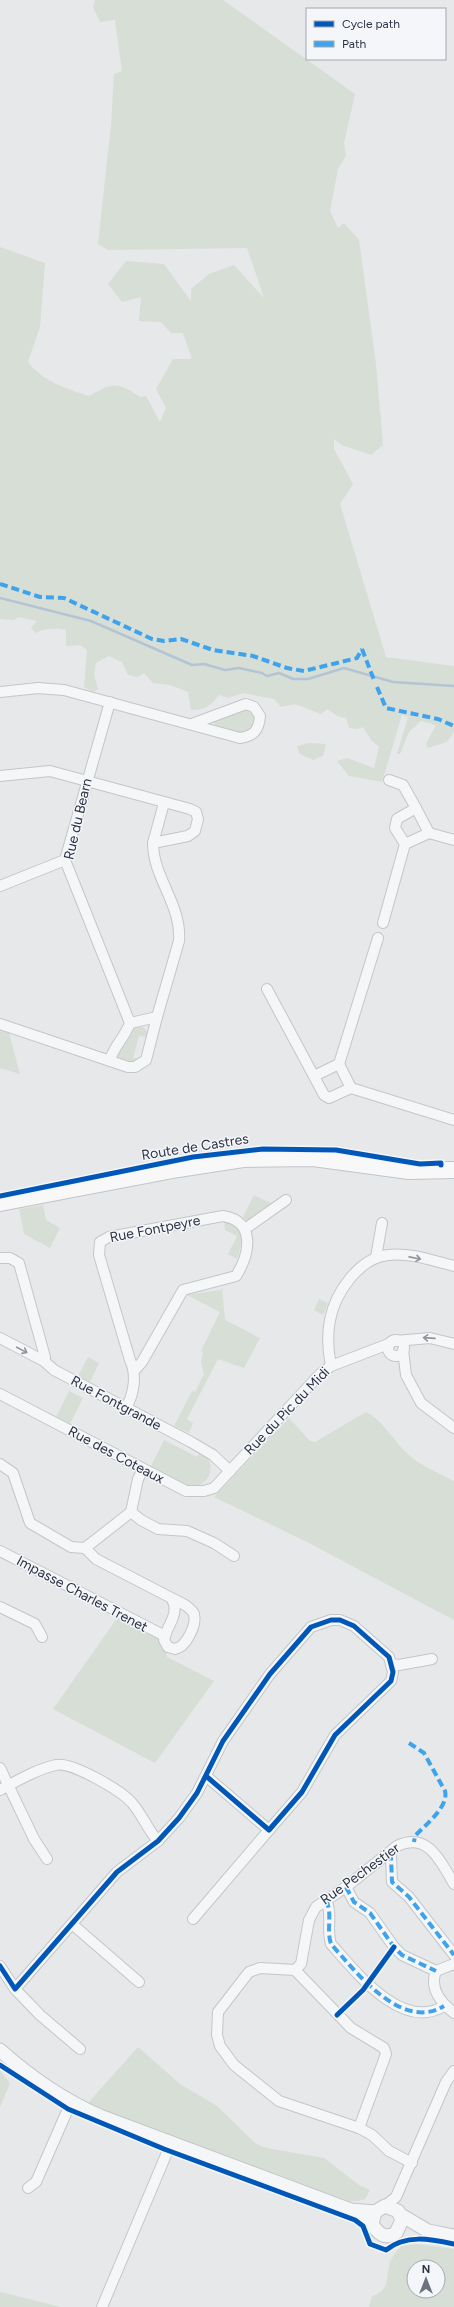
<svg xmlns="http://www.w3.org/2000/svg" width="454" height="2307" font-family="Figtree,sans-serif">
	<rect width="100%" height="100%" fill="#e6e8ea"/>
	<g fill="#d6ded6" fill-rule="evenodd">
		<path d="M95,0H223L355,94L344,143L346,156L338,169L330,211L338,228L344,223L359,240L376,364L383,445L371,455L342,445L334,439V449L353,484L340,504L386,657L454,666V732L447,742L428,748L426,744L436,725L421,721L409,732L400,754H397L408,717L402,715L382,782L349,776L337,761L347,758L374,768L379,747L371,740L363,727L358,729L349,728L346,718L337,716L327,709L321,714L295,704L281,707L274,699L243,693L228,698L219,695C211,706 205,710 191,710L188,692L170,685L153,683L144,673L138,677L128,675L122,662L109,656L96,663L94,674L98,689L93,692L84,687L87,650L80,645L66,646V630C57,628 43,628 36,633L31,628L37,621L19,617L14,620L0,619V247L45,263L40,327L28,362C42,381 67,389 89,396C113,383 116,381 140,397L146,396L160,422L166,408L156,389L173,359H192L183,333H171L161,322L139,321L141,297L122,302L108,284L126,261L164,264L191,301V289L209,274L234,265L264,298L247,248L108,250L98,244L111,125L114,74L122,71L115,20L100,22L93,7Z"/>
		<polygon points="245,707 250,709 256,716 254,729 241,734 216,727 213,721"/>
		<polygon points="309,743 326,744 323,756 313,760 300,754 297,746"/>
		<path d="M137,1025L142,1026L148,1033V1037L139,1036L133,1058L141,1059L132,1064C127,1062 121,1062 118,1057C115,1049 131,1028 137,1025Z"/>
		<polygon points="0,1030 9,1033 20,1074 0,1068"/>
		<polygon points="254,1195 273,1204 249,1223 243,1217"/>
		<polygon points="43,1205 46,1220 60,1228 50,1248 24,1234 19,1209"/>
		<path d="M224,1221C246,1225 243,1243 237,1259L228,1254L237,1236L225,1230Z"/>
		<polygon points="222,1287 225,1320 260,1338 244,1368 218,1359 187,1419 193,1423 189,1433 174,1426 192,1391 195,1392 204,1374 201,1362 203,1352 201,1351 220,1312 187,1295 221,1290"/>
		<polygon points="319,1299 328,1303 323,1315 314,1310"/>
		<polygon points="88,1357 99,1363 90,1382 78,1376"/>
		<polygon points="69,1391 83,1398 70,1424 56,1417"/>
		<path d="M366,1412C385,1422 392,1440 408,1454C420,1466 439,1473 454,1481V1620L307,1542L214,1497L289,1418L310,1441L315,1442Z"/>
		<path d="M164,1440L197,1457L201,1451C220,1464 209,1490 186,1487C175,1485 160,1473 150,1468Z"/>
		<polygon points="118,1617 163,1638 167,1657 214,1681 155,1763 53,1709"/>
		<polygon points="138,2047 180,2084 217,2106 256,2144 267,2148 324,2158 359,2185 370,2190 365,2199 359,2201 349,2201 106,2112 88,2103"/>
		<polygon points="0,2071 10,2083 0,2107"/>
		<path d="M417,2244L454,2249V2307H369L372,2296C390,2291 386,2277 390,2262C392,2257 397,2251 401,2246ZM414,2267H438V2291H414Z"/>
		<polygon points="0,2292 61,2307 0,2307"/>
	</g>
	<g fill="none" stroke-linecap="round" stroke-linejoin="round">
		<polyline stroke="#b4c4d5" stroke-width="2.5" points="0,598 91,621 192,665 204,664 225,670 239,668 262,673 267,676 279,673 293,679 308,679 344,668 393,682 454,686"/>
		<g stroke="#c4c6c8" stroke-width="12">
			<g id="minor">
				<path d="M0,692L38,688L64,690L240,738C254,736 259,730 260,716L254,707L246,704L192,724"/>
				<polyline points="110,702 65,860 130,1023"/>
				<polyline points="0,776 50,771 190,809 196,812 198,819 195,831 188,836 153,843 164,803"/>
				<polyline points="389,780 403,785 416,808"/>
				<polygon points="416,808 429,833 405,844 395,828 397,819"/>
				<polyline points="429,833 454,840"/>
				<path d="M153,843C153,878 182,905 179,941L157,1017"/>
				<polyline points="0,886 65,860"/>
				<polyline points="383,923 405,844"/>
				<polyline points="267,989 324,1095 329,1098 351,1088 339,1064 314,1076"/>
				<path d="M0,1024L128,1067H135L146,1060L157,1017L130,1023C125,1037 114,1046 110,1060"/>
				<polyline points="339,1064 378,938"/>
				<polyline points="351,1088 454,1120"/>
				<polyline points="245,1229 286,1200"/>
				<polyline points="376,1257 382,1223"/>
				<polyline points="0,1258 10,1258 19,1263 45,1357 44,1361"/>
				<polyline points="0,1338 44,1361 54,1370 191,1442 213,1455 230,1471"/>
				<circle cx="396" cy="1348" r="8"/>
				<polyline points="396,1341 430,1338 454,1344"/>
				<polyline points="403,1350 406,1375 421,1403 454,1428"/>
				<path d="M331,1366C328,1351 327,1335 330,1320C335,1293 359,1258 388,1255C409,1252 434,1261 454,1266"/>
				<polyline points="0,1394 186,1491 204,1491 214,1488 320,1374 331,1366 391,1343"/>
				<path d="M126,1408C134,1394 137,1375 130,1360L99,1255L100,1242L109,1237L223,1216C256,1221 250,1254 236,1276L183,1290L142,1362L135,1370"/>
				<polyline points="0,1464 13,1473 30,1523 71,1547 85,1548 131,1512 138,1479 143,1469"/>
				<polyline points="131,1512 141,1520 158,1529 187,1531 214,1543 234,1556"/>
				<path d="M85,1548L96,1559L185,1605C189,1608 192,1610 194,1614C197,1625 186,1647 175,1649L168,1647L164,1640C167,1624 180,1615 172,1599"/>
				<polyline points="0,1551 165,1636"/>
				<polyline points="0,1607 35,1624 42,1637"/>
				<polyline points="392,1664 399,1665 432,1659"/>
				<polyline points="0,1768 34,1839 47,1859"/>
				<path d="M0,1790C17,1781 37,1769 56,1765C71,1761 122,1791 132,1803C142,1814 147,1829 158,1841"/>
				<polyline points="389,1853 391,1857 392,1882 409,1897 454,1955"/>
				<polyline points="346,1887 354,1902 370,1913 394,1947 402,1955 436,1971"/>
				<path d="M326,1900C333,1914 326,1929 331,1944C356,1972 402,2032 444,2006"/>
				<polyline points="193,1919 269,1830"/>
				<polyline points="72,1924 139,1982"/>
				<path d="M454,1964L436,1971C429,1988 441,2003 454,2013"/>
				<polyline points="0,1966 15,1989 117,1872 158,1841 179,1818 197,1793 223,1741 270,1674 311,1627 331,1620 340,1620 354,1626 389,1657 393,1672 391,1681 335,1735 302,1792 269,1830 206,1776"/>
				<polyline points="295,1970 351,2028 384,2048 386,2054 359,2128"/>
				<polyline points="15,1989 40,2015 80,2049"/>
				<path d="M412,2163L389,2151L372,2135L359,2128L279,2101L234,2065L220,2046L217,2035L218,2012L249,1972L260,1968L295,1970L301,1964L309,1920L316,1907L346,1887L397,1846C428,1831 441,1862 454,1884"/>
				<polyline points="28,2188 36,2182 68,2109 73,2103"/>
				<polyline points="385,2206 396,2197 446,2082 454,2071"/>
				<polyline points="102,2307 171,2143"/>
			</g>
		</g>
		<g stroke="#c4c6c8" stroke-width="15">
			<g id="tertiary">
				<path d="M0,2050C30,2077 64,2100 100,2116L351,2210L375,2212"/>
				<path d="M360,2212C363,2216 369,2220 372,2224C378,2233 384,2240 396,2233L402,2220L398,2211L385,2206L375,2212L372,2224"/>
				<polyline points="401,2215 428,2231 454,2236"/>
			</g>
		</g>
		<g stroke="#c2c5c8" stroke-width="18">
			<polyline id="primary" points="0,1203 178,1169 243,1159 313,1158 409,1171 454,1170"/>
		</g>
		<use href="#minor" stroke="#f5f6f7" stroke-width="10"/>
		<use href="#tertiary" stroke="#f5f6f7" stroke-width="13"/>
		<use href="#primary" stroke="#f8f8f8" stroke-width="16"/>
		<g stroke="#3ea3ec" stroke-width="4" stroke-dasharray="8 4" stroke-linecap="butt">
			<polyline points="0,584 40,597 64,598 152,639 164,641 181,639 213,650 253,656 287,668 304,671 357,658 362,649"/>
			<polyline points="362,649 374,680"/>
			<polyline points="377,687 386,708 438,719 454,726"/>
			<path d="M409,1743L424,1753L445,1791C449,1807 425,1825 415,1836L414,1842"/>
			<polyline points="389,1853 391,1857 392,1882 409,1897 454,1955"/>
			<polyline points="346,1887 354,1902 370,1913 394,1947 402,1955 436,1971"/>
			<path d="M326,1900C333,1914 326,1929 331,1944C356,1972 402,2032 444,2006"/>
		</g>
		<g stroke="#f4f6f9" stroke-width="8">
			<g id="cycleway">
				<polyline points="0,1196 193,1157 263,1149 336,1150 420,1164 441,1163 441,1165"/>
				<polyline points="0,1966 15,1989 117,1872 158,1841 179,1818 197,1793 223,1741 270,1674 311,1627 331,1620 340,1620 354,1626 389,1657 393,1672 391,1681 335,1735 302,1792 269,1830 206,1776"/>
				<polyline points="337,2015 363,1990 394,1947"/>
				<path d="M0,2065L68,2109L164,2149L355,2220L363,2226L370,2244L386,2250C406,2234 430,2239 454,2244"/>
			</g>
		</g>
		<use href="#cycleway" stroke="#0057b8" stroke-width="5"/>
	</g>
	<defs><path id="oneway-shaft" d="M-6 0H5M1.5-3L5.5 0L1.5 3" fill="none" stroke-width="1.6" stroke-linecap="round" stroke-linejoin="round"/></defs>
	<g stroke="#90959e">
		<use href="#oneway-shaft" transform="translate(415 1258) rotate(11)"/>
		<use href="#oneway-shaft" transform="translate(429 1338) rotate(-176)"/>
		<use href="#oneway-shaft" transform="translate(22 1350) rotate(28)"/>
	</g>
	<g text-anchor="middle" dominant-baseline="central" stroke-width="3" stroke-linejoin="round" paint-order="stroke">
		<g font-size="14" fill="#2b3445" stroke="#f4f6f9">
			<text transform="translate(78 819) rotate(-77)">Rue du Bearn</text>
			<text transform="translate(195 1147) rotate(-9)">Route de Castres</text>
			<text transform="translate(155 1229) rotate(-11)">Rue Fontpeyre</text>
			<text transform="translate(116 1403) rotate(28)">Rue Fontgrande</text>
			<text transform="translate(287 1411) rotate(-46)">Rue du Pic du Midi</text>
			<text transform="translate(116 1455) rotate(28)">Rue des Coteaux</text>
			<text transform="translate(82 1594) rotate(28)">Impasse Charles Trenet</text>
			<text transform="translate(360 1874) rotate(-36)">Rue Pechestier</text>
		</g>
	</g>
	<rect x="306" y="8" width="140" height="52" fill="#f4f6f9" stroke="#a4a8b1"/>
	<rect x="314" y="21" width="20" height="6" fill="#0057b8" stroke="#a4a8b1"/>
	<text x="342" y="28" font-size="12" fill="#2b3445">Cycle path</text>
	<rect x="314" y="41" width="20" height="6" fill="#3ea3ec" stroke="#a4a8b1"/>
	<text x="342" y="48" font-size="12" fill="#2b3445">Path</text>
	<g transform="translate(426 2279)"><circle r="19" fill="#f4f6f9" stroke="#a4a8b1"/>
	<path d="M0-3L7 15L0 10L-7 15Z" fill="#6c737f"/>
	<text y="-6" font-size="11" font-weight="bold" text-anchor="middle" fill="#2b3445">N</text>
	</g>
</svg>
